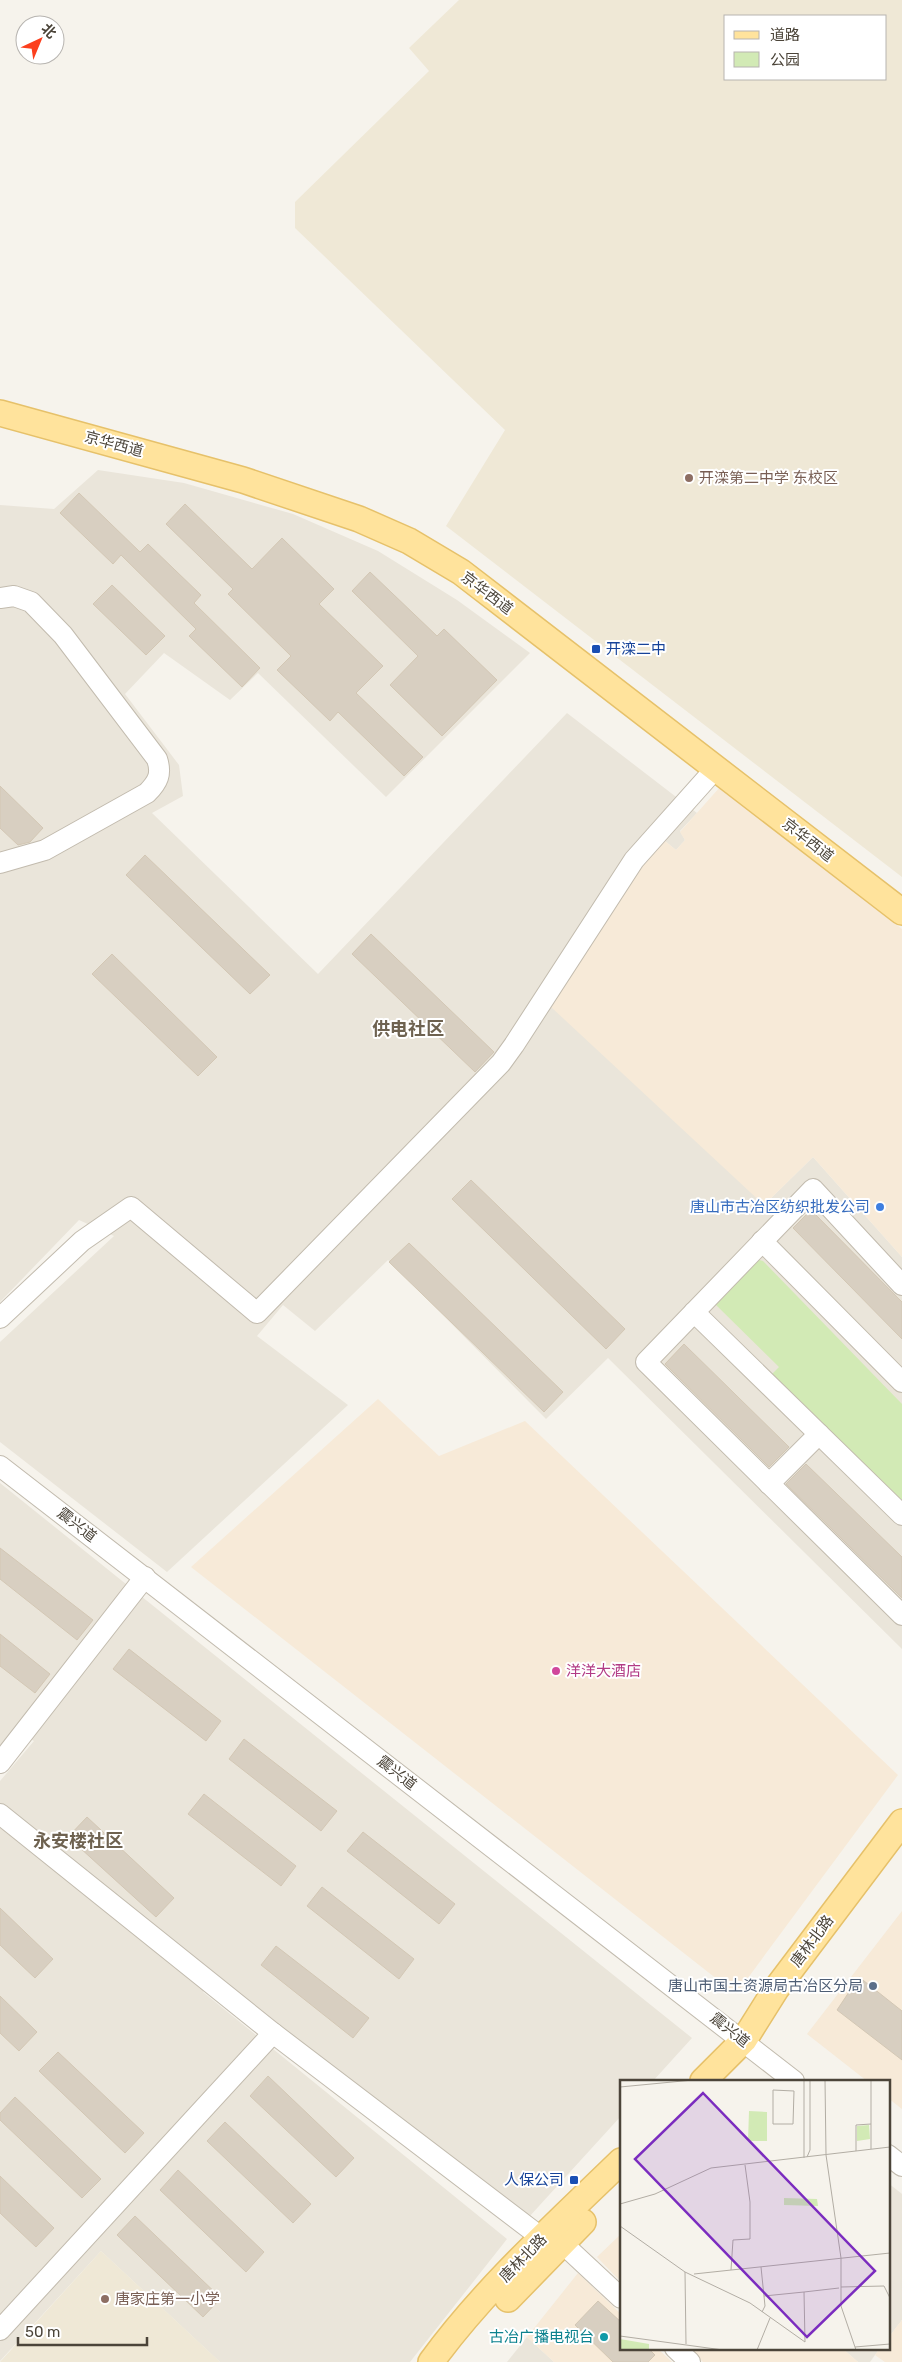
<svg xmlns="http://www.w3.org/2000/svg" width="902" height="2362" font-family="Rubik,'Noto Sans SC',sans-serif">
	<rect width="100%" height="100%" fill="#f6f3ec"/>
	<g fill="#eae5da">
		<polygon points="98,470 184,483 293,514 378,551 457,600 530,653 386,797 258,673 230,700 164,653 125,694 179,765 183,796 152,813 318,974 567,713 697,813 680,831 685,840 676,850 660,837 764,1205 813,1157 902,1257 902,1649 608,1358 546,1419 388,1260 315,1331 283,1305 257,1336 348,1405 167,1572 0,1442 0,1342 114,1236 79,1220 0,1302 0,505 54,509"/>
		<polygon points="0,1483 692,2038 653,2081 621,2081 621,2116 529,2217 216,1976 203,1992 507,2239 410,2362 220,2362 101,2251 0,2361 0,1781 34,1741 17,1731 0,1750"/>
		<polygon points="888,2183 902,2194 902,2320 888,2338"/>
		<polygon points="527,2337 554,2362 507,2362"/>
		<polygon points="842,2348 880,2348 870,2362 858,2362"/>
	</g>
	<g fill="#f7ead8">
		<polygon points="720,787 902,929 902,1257 813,1157 764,1205 551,1007 660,837 676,850 685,840 680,832"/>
		<polygon points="378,1399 439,1456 525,1421 898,1775 736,1994 191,1567"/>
		<polygon points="902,1911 902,2109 888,2098 888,2081 867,2081 807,2034"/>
		<polygon points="621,2234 621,2282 597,2257"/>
		<polygon points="578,2273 621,2314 621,2348 657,2348 672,2362 554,2362 527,2337"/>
		<polygon points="902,2320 902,2362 885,2362 875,2355 880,2348 888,2348 888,2338"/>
		<polygon points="688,2348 842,2348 858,2362 703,2362"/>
	</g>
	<g fill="#efe8d6" fill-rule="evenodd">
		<path d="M459,0H902V877L446,526L505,430L295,228V202L429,71L409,48ZM726,16H886V79H726Z"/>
		<polygon points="101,2251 204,2347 220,2362 0,2362"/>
	</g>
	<polygon fill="#d2eab5" points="756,1259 763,1261 902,1404 902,1507 769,1377 779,1367 716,1305 717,1299"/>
	<g fill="#d8cfc1" stroke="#d3c7b4">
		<polygon points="79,493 140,552 148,544 201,595 194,603 260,668 242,687 189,636 196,629 121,555 113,564 60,513"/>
		<polygon points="185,504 252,569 282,538 334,589 319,604 383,666 356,693 423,757 404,776 338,712 330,721 277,670 291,656 228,594 233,589 166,524"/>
		<polygon points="370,572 437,636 444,629 497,680 442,736 390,685 418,656 352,591"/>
		<polygon points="112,585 165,636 146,655 93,604"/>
		<polygon points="0,786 43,828 30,842 18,845 0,828"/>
		<polygon points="145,855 270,975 250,994 126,875"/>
		<polygon points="371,934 494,1052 475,1072 352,954"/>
		<polygon points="112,954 217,1057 198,1076 92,974"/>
		<polygon points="471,1180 625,1329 606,1349 452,1199"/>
		<polygon points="811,1210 902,1302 902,1339 793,1228"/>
		<polygon points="409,1243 563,1392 544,1412 389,1262"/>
		<polygon points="684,1344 789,1447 769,1467 665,1364"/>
		<polygon points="806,1464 902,1557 902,1598 786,1484"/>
		<polygon points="0,1548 93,1620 77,1640 0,1579"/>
		<polygon points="0,1634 50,1674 35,1693 0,1666"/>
		<polygon points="129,1649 221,1721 206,1741 113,1669"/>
		<polygon points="244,1739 337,1811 321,1831 229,1759"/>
		<polygon points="204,1794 296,1866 281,1886 188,1814"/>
		<polygon points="87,1817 174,1898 156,1917 68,1837"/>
		<polygon points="363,1832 455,1904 439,1924 347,1851"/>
		<polygon points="322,1887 414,1959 399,1979 307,1906"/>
		<polygon points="0,1908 53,1959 35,1978 0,1945"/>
		<polygon points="276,1946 369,2018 353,2038 261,1965"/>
		<polygon points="859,1977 902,2011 902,2060 837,2010"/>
		<polygon points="0,1996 37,2032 19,2051 0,2033"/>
		<polygon points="58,2052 144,2133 125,2153 39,2071"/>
		<polygon points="268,2076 354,2158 336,2177 250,2096"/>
		<polygon points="15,2097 101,2179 82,2198 0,2120 0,2113"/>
		<polygon points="225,2122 311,2204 293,2223 207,2141"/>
		<polygon points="178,2170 264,2252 246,2272 160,2190"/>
		<polygon points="0,2176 54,2228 36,2247 0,2213"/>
		<polygon points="135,2216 221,2298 203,2317 117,2235"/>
		<polygon points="598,2301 621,2322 621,2348 648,2348 655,2355 648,2362 613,2362 575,2325"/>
	</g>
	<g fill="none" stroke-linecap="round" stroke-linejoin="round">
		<g stroke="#c2bbae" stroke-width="22">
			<g id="minor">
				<path d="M0,598L14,596L31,602L63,635L157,759C162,774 158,782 147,793L45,850L0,863"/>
				<polyline points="762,1241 902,1382"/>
				<polyline points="902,1285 813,1189 646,1362 902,1615"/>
				<polyline points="694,1312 902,1515"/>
				<polyline points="0,1318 82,1241 131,1207 257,1313 501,1063 514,1045 634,860 716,768"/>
				<polyline points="0,1466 794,2081"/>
				<polyline points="769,1484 819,1434"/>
				<polyline points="0,1763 145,1577"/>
				<polyline points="0,1814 273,2033"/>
				<polyline points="888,2155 902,2166"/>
				<polyline points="562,2243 621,2298"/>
				<polyline points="0,2330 273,2033 542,2238"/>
				<polyline points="675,2348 690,2362"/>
			</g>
		</g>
		<g stroke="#e6c16a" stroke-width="28">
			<g id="major">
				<polyline points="0,413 243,480 359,519 409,541 461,572 902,912"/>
				<polyline points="703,2081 744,2040 776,1989 902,1822"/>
				<polyline points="508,2299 583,2222"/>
				<path d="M431,2362C485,2288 555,2225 621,2161"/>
			</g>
		</g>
		<use href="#minor" stroke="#fff" stroke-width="20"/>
		<use href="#major" stroke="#ffe39c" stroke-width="25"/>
	</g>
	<g fill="#8d6e63" stroke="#fff" stroke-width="2">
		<circle cx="689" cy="478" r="5"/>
		<circle cx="105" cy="2299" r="5"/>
	</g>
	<g fill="#1a4fb4" stroke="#fff" stroke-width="2">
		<rect x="591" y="644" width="10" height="10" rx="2.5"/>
		<rect x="569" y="2175" width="10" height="10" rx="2.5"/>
	</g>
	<circle fill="#3f7fe0" stroke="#fff" stroke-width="2" cx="880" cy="1207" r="5"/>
	<circle fill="#d1479c" stroke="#fff" stroke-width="2" cx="556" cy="1671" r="5"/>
	<circle fill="#5c6f8a" stroke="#fff" stroke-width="2" cx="873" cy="1986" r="5"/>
	<circle fill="#0f9aa8" stroke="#fff" stroke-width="2" cx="604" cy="2337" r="5"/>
	<g text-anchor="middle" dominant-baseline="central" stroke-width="4" stroke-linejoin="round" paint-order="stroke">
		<g font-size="15" fill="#4b4439" stroke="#fff">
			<text transform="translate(114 444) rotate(15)">京华西道</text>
			<text transform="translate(487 593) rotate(37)">京华西道</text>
			<text transform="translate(808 840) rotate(38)">京华西道</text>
			<text transform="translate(77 1525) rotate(38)">震兴道</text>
			<text transform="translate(397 1773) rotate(38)">震兴道</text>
			<text transform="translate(812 1941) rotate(-53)">唐林北路</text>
			<text transform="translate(730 2030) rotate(39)">震兴道</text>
			<text transform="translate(523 2258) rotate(-46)">唐林北路</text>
		</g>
		<g font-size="15" fill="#785e54" stroke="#fff" text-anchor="start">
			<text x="699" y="478">开滦第二中学 东校区</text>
			<text x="115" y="2299">唐家庄第一小学</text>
		</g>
		<g font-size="15" fill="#164399" stroke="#fff" text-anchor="start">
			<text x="606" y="649">开滦二中</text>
			<text x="564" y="2180" text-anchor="end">人保公司</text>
		</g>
		<g font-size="15" fill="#366cbe" stroke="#fff" text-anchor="end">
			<text x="870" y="1207">唐山市古冶区纺织批发公司</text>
		</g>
		<g font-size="15" fill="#b23c85" stroke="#fff" text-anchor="start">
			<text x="566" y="1671">洋洋大酒店</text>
		</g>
		<g font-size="15" fill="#4e5e75" stroke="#fff" text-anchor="end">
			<text x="863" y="1986">唐山市国土资源局古冶区分局</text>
		</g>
		<g font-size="15" fill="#0d838f" stroke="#fff" text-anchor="end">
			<text x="594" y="2337">古冶广播电视台</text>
		</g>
		<g font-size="18" font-weight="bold" fill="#6e6250" stroke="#fff">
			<text x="408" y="1029">供电社区</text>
			<text x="78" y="1841">永安楼社区</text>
		</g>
	</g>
	<g transform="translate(620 2080)">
		<rect width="270" height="270" fill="#f6f3ec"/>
		<path d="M129,31L147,32V61H128ZM249,45L250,59L237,61V46ZM164,118L197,119L198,126L164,125ZM0,259L29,264V270H0Z" fill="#d2eab5"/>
		<path fill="none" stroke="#b2ada4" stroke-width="1" d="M205,0L206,74M0,7L73,0M153,10L174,11L173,44H153ZM251,69V0M236,71V45L251,44M206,75L221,178V226L236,270M187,77L190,70V0M184,78V0M0,124L35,114L91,88L270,67M0,146L65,192L130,223L185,262M141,187L145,226L142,232M111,190L113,160L130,159V122L125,85M65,192L66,264M74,194L270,173M221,207L264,206L270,218M144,216L184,212M0,256L103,270M185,262L184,212L219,208M235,267L270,264M137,270L150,238"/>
		<path fill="#7b2cbf" fill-opacity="0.15" stroke="#7b2cbf" stroke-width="2.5" d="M83,13L255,191L187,257L15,79Z"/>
		<rect width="270" height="270" fill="none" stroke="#4b4439" stroke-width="2.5"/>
	</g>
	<rect x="724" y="15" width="162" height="65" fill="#ffffff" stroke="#b7b4b0"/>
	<rect x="734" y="31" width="25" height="8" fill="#ffe39c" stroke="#b7b4b0"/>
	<text x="770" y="40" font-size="15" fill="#4b4439">道路</text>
	<rect x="734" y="52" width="25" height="15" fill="#d2eab5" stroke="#b7b4b0"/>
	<text x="770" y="65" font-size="15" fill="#4b4439">公园</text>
	<g transform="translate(40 40) rotate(44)"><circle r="24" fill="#ffffff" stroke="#b7b4b0"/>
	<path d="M0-4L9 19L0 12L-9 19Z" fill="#fc3f1d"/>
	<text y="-8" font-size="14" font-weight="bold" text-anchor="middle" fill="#4b4439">北</text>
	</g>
	<path d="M18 2337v8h129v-8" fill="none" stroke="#4b4439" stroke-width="2.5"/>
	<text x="25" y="2337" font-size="15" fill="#4b4439" stroke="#ffffff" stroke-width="4" paint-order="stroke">50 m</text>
</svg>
